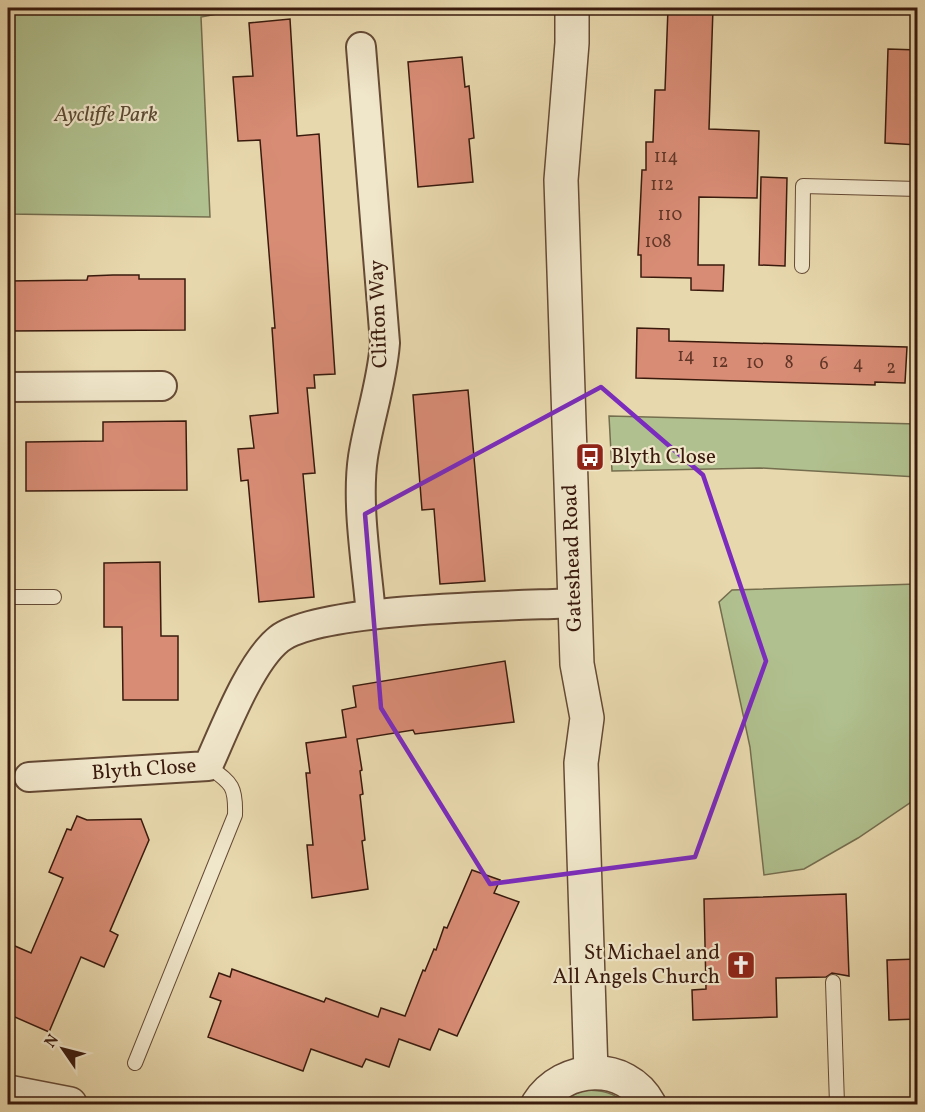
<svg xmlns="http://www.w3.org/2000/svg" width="925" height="1112" font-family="Vollkorn,serif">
	<rect width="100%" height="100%" fill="#e8d8ad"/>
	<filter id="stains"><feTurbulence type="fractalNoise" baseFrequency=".00333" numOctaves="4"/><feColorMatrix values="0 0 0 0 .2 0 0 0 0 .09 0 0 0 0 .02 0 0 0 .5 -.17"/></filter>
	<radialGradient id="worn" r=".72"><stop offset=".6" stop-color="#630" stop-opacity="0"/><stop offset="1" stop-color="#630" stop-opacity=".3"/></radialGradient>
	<g fill="#b0c08e" stroke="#746d4e" stroke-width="1.5">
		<polygon points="8,8 249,8 201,17 210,217 8,214"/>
		<polygon points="609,416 917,424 917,477 760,468 612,471"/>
		<polygon points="916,584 917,798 858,838 804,869 764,875 750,747 719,602 732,590"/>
		<path d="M585,1090C603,1090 613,1093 628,1104H560L570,1096Z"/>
	</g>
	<g fill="#d88c75" stroke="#391a0d" stroke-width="1.5">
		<polygon points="668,8 713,8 709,129 759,131 757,198 699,197 698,265 724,265 723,291 691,290 691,278 641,277 641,255 638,255 642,170 646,170 646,142 653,142 655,90 665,90"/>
		<polygon points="290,19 297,136 319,134 335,374 314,375 315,388 307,388 315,473 303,474 314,597 259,602 248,480 241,481 238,449 254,448 250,416 278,413 272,328 275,328 260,140 238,141 233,77 253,76 249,23"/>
		<polygon points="888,49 918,50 918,145 885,143"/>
		<polygon points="462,57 465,87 469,86 474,138 469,139 473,182 418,187 408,62"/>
		<polygon points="761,177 787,178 785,266 759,265"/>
		<polygon points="113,275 139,275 139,279 185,279 185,330 8,331 8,281 87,280 88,276"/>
		<polygon points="637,328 669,329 669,341 907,347 905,383 875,382 875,385 636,378"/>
		<polygon points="468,390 485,581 440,584 434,509 422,510 413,395"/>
		<polygon points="186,421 187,490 26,491 26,442 103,441 103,422"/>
		<polygon points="160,562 161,636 178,636 178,700 123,700 122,627 104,627 104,563"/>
		<polygon points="505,661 514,722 415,734 413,730 357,739 362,770 360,771 363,794 360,795 365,840 362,841 368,889 312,898 307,845 313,845 306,773 310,773 306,743 346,737 342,710 356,707 353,686"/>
		<polygon points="77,816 87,820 141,819 149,840 110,931 118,935 104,967 81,957 49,1032 8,1014 8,943 31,953 63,878 49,872 67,829 71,830"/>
		<polygon points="472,870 500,880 494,893 519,902 457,1036 439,1029 430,1050 399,1039 389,1067 366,1059 362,1067 311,1049 303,1071 208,1037 221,1001 210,997 219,973 230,977 232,969 324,1002 326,998 378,1017 381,1008 405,1016 423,970 425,971 434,949 436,950 444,927 447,928"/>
		<polygon points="846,894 849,976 832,973 826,977 776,978 777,1017 693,1020 692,990 706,989 704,899"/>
		<polygon points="918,959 918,1019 889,1020 887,960"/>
	</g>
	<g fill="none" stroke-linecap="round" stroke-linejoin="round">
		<g stroke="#654a35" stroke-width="16">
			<g id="service">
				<polyline points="802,266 803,186 918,189"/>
				<polyline points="8,597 54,597"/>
				<polyline points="833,982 837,1104"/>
				<path d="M135,1063L235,815C236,785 231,783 208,766"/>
			</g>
		</g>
		<g stroke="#654a35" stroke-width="32">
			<g id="minor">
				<path d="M361,47L385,343C382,383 369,419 363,457C356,504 367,567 371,615"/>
				<polyline points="8,387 162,386"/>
				<path d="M29,777L208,766C224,731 250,662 279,639C320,607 517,606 577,603"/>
			</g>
		</g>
		<g stroke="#654a35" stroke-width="36">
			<g id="tertiary">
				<polyline points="572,8 572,43 561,180 577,664 587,718 581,763 591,1072"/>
				<polyline points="8,1092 70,1104"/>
				<path d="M538,1104C563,1064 626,1061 649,1104"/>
			</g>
		</g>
		<use href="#service" stroke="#f0e6ca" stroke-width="14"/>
		<use href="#minor" stroke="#f0e6ca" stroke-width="28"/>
		<use href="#tertiary" stroke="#f0e6ca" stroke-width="33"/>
	</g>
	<path fill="none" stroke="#7b2cbf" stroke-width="4.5" stroke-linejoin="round" d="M601,387L703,475L766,661L695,857L490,884L381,708L365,514Z"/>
	<defs>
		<g id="bus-square" transform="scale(1.5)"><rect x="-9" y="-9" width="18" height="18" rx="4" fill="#8f2418" stroke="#f0e6ca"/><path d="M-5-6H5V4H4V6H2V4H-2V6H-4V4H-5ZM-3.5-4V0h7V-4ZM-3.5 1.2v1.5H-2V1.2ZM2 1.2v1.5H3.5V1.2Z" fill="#fff"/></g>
		<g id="church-square" transform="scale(1.5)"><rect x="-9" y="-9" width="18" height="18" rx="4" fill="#8f2418" stroke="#f0e6ca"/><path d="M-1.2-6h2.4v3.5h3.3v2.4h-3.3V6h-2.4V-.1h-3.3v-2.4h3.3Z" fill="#fff"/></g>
	</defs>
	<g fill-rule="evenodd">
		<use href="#bus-square" x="590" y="457"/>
		<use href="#church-square" x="741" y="965"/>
	</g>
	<g text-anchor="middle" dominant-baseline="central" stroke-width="4.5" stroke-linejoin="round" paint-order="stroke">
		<g font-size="18" fill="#613627">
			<text x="666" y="157">114</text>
			<text x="662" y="185">112</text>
			<text x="670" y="215">110</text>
			<text x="658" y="242">108</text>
			<text x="686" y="356">14</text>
			<text x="720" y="362">12</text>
			<text x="755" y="363">10</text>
			<text x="789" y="363">8</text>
			<text x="824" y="364">6</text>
			<text x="858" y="364">4</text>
			<text x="891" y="368">2</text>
		</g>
		<g font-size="21" font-style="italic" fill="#5d4c34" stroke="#f0e6ca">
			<text x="106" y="115">Aycliffe Park</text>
		</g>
		<g font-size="21" fill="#391a0d" stroke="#f0e6ca">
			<text transform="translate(379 314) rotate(-92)">Clifton Way</text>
			<text transform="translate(573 558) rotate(-92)">Gateshead Road</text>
			<text transform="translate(144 770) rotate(-4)">Blyth Close</text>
		</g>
		<g font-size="21" fill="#391a0d" stroke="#f0e6ca" text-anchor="start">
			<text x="611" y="457">Blyth Close</text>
			<text x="720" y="953" text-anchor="end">St Michael and<tspan x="720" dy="24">All Angels Church</tspan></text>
		</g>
	</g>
	<rect width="925" height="1112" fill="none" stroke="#e8d8ad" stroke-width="30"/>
	<rect x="9" y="9" width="907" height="1094" fill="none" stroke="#391a0d" stroke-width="3"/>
	<rect x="15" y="15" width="895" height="1082" fill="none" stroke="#391a0d" stroke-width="1.5"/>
	<g transform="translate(63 1049) rotate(305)" stroke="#f0e6ca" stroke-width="4.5" paint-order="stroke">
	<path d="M0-4.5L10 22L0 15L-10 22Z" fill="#391a0d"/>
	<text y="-9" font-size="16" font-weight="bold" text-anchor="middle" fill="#391a0d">N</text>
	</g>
	<rect width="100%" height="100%" filter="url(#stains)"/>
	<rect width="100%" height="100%" fill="url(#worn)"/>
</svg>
